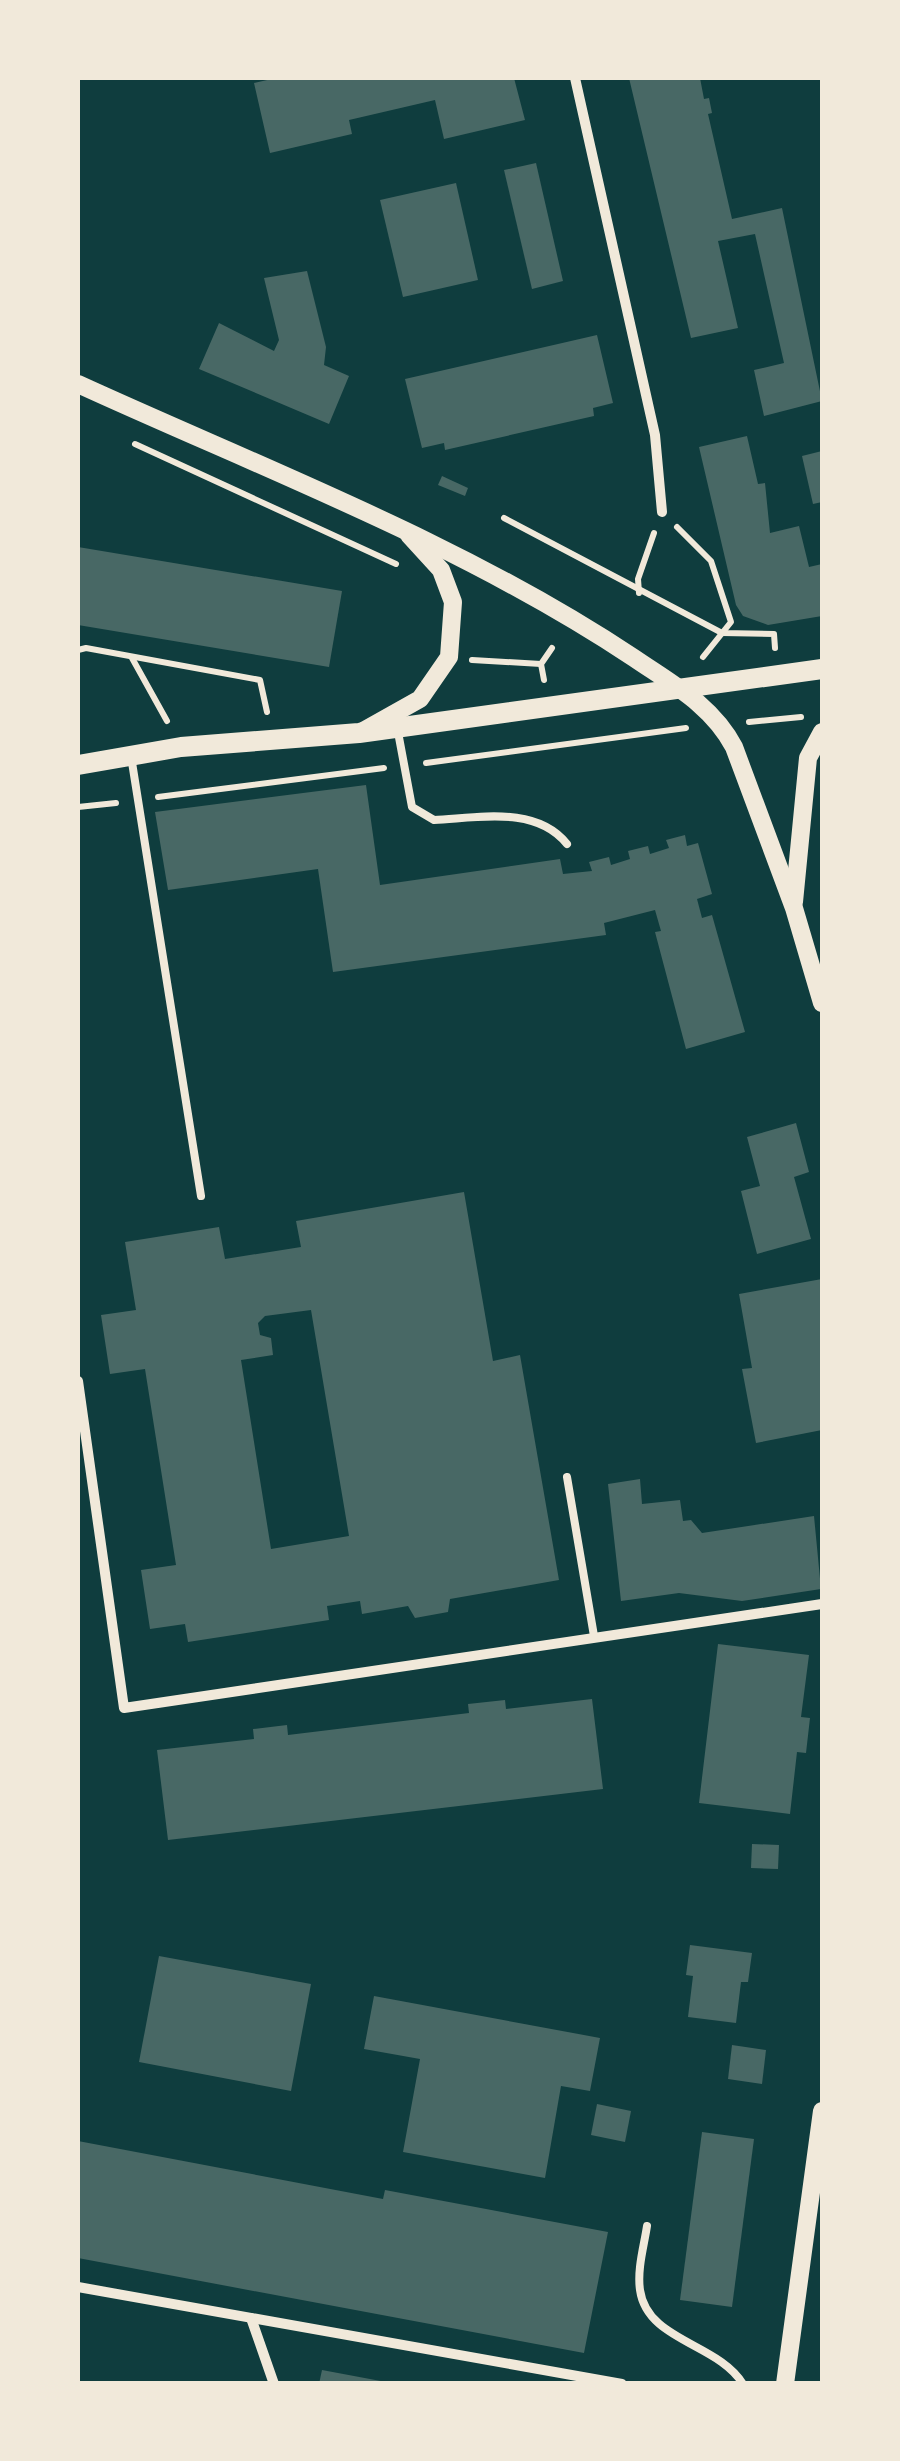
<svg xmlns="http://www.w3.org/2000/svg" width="900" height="2461" font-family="'IBM Plex Sans',sans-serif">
	<rect width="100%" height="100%" fill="#0f3d3e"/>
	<g fill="#486865" fill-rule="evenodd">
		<polygon points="276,78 514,78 525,120 444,139 435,100 349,120 352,134 270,153 254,83"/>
		<polygon points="629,78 700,78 704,99 709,98 712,113 708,114 732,219 782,208 822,401 764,416 754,370 784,363 755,234 718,241 738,328 691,338"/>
		<polygon points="536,163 563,281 532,289 504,170"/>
		<polygon points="456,183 478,280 403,297 380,200"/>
		<polygon points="307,271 326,347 324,365 349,376 329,424 199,369 219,323 274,351 279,340 264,278"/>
		<polygon points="597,335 613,403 593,408 594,416 445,450 444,443 422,448 405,379"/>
		<polygon points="747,436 758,484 765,483 770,533 799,526 809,567 822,564 822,616 768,625 743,616 736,605 699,447"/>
		<polygon points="822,451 822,502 813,504 802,456"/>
		<polygon points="442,476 468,488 465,496 438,485"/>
		<polygon points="78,547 342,591 329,667 78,625"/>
		<polygon points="366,785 380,885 560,859 563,874 592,871 589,862 609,857 611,865 630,859 628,851 648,846 650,854 669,848 666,840 685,835 687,846 698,843 712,894 697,899 702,918 712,915 745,1032 686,1049 655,932 661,931 655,910 604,923 606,935 333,972 318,869 168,890 155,812"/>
		<polygon points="796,1123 809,1172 794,1177 811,1239 757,1254 741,1191 760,1186 747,1137"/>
		<path d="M464,1192L493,1361L520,1355L559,1580L450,1599L448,1612L415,1618L408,1606L362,1614L360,1601L327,1606L329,1620L188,1642L185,1624L150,1629L141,1570L176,1565L145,1369L110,1374L101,1315L136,1310L125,1242L219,1227L225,1259L301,1247L296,1221ZM311,1310L349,1536L271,1549L241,1360L273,1355L271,1338L260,1335L258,1323L265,1316Z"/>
		<polygon points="822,1279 822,1430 756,1443 742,1369 752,1368 739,1294"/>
		<polygon points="640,1479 642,1504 680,1500 683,1521 691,1520 702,1533 814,1516 821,1589 742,1601 679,1593 621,1601 608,1484"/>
		<polygon points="718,1644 809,1655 801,1717 810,1718 806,1753 797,1752 790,1814 699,1803"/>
		<polygon points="592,1699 603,1789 168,1840 157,1750 254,1739 253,1729 287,1725 288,1735 469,1713 468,1704 505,1700 506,1709"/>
		<polygon points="752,1844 779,1845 778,1869 751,1868"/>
		<polygon points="690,1945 752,1953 748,1982 741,1982 736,2023 688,2017 693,1976 686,1975"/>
		<polygon points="159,1956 311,1984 291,2091 139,2062"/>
		<polygon points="374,1996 600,2038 590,2091 561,2086 545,2178 403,2152 420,2059 364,2049"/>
		<polygon points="732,2045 766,2050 762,2084 728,2079"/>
		<polygon points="597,2104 631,2111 625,2142 591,2135"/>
		<polygon points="702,2132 754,2139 732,2307 680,2300"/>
		<polygon points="78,2141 383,2199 385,2190 608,2232 584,2353 78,2258"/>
		<polygon points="322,2370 386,2382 386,2384 319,2384"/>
	</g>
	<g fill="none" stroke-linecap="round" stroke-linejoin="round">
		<g stroke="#f1e9da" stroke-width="6">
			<polyline points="135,444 396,564"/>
			<polyline points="504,518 722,633 774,634 775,648"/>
			<polyline points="677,527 711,561 731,622 703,657"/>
			<polyline points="639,593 638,579 654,533"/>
			<polyline points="78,650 86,648 260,680 267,712"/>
			<polyline points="132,658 167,721"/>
			<polyline points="472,660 541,664"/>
			<polyline points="544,680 541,664 552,648"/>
			<polyline points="749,722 801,717"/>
			<polyline points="426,763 686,728"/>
			<polyline points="158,797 384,768"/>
			<polyline points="78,807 116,803"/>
		</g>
		<g stroke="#f1e9da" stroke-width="8">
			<path d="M398,732L412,807L434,820C477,818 536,805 567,844"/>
			<polyline points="131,756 201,1196"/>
			<polyline points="567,1477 594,1636"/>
			<path d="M647,2226C644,2246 637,2269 640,2290C647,2341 718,2343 743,2384"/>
		</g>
		<g stroke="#f1e9da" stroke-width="10">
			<polyline points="575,78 655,435 662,512"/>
			<polyline points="78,1381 124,1708 822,1604"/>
			<polyline points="78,2287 622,2384"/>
			<polyline points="251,2318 274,2384"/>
		</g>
		<g stroke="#f1e9da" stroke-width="18">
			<path d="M78,384C266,470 461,543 634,658C672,684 712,705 734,747L794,908L822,1003"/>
			<polyline points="363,731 420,699 449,657 453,602 441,570 409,535"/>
			<polyline points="794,902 808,758 822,732"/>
			<polyline points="785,2384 822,2111"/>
		</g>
		<polyline stroke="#f1e9da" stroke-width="20" points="78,765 181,747 359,733 822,669"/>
	</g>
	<rect width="900" height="2461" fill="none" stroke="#f1e9da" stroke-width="160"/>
</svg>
